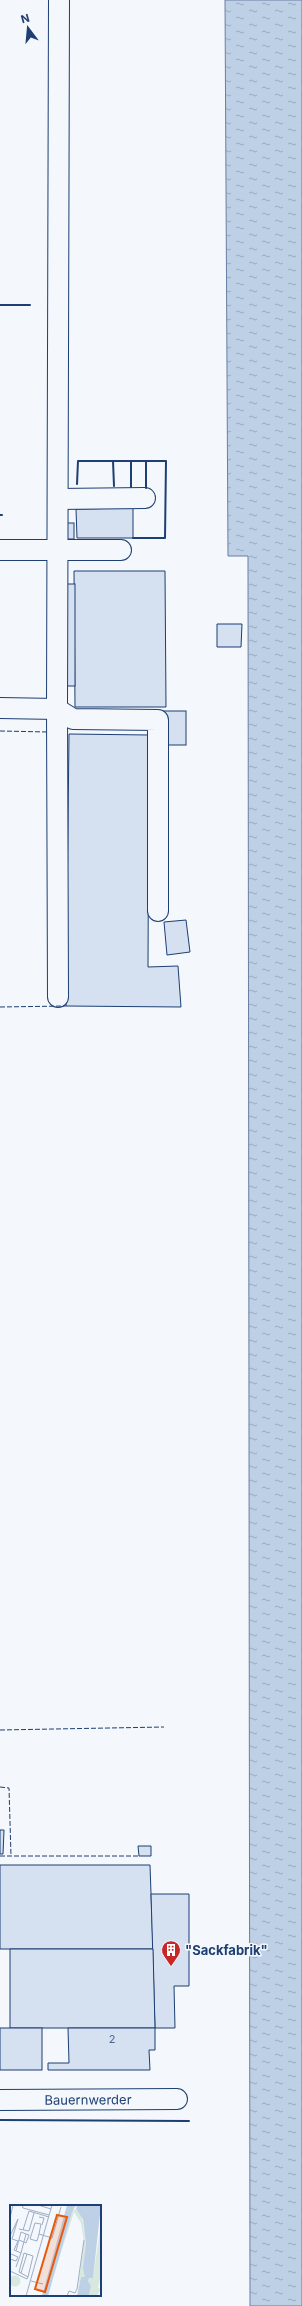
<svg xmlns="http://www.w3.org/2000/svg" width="302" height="2306" font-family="Inter,sans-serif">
	<defs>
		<pattern id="water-ripples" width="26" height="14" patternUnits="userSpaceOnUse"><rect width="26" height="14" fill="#bed0e5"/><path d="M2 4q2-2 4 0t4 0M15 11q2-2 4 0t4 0" fill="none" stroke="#9aaabe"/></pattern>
	</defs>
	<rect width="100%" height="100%" fill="#f4f7fb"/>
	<polygon fill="url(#water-ripples)" stroke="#687fa3" points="225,0 302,0 302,2306 250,2306 248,556 228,556"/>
	<g fill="#d5e0f0" stroke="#1d3f73">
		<polygon points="133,508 133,538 77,538 76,509"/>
		<rect x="66" y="523" width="8" height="16"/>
		<polygon points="74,571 165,571 166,707 75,707"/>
		<rect x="63" y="584" width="12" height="102"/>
		<polygon points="217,624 242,624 241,647 217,647"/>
		<rect x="164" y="711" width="22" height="34"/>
		<polygon points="69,734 149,735 148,967 178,966 181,1007 66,1006"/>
		<polygon points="186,920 190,952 167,955 164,922"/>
		<polygon points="0,1830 4,1830 3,1854 0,1854"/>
		<polygon points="138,1846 151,1846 151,1856 139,1856"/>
		<polygon points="0,1865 150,1865 153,1949 0,1949"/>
		<polygon points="151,1894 189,1894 189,1986 174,1986 175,2028 155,2028"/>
		<polygon points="10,1949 153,1949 155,2028 10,2028"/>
		<rect x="0" y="2028" width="42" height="42"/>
		<polygon points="68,2028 155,2028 155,2050 149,2050 150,2070 48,2070 48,2063 69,2063"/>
	</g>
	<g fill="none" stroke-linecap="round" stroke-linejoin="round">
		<g stroke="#1d3f73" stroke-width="22">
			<g id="minor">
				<polyline points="58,499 145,498"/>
				<polyline points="0,550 121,550"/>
				<polyline points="0,708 57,709 59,0"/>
				<polyline points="57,709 73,719 158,720 158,911"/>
				<polyline points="57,709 58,997"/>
				<path id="s1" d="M0,2100L177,2099"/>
			</g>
		</g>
		<use href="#minor" stroke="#f4f7fb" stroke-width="20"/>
		<g stroke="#1d3f73" stroke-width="1" stroke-dasharray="5 2" stroke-linecap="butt">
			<polyline points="0,731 48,732"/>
			<polyline points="0,1007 66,1006"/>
			<polyline points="0,1730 164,1727"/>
			<polyline points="0,1787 9,1788 11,1856"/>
			<polyline points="0,1856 139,1856"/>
		</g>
		<g stroke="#1d3f73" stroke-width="2">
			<polyline points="0,305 30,305"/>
			<polyline points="113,461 114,486"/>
			<polyline points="131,461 131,487"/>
			<polyline points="146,461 146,488"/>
			<polyline points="77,484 78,461 166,461 165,538 133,538"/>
			<polyline points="0,515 2,515"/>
			<polyline points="0,2120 189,2121"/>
		</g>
	</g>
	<defs>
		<g id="building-pin" transform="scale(1)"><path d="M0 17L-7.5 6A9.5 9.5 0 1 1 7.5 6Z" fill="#c62828" stroke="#f4f7fb"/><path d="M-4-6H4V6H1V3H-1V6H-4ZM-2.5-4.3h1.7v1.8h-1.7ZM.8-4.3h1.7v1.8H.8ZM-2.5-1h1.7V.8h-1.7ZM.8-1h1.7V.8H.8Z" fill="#fff"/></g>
	</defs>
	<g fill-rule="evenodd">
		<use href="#building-pin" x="171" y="1950"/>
	</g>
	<g text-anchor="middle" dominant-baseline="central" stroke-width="3" stroke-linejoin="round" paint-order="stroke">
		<g font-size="11" fill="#4b6792">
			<text x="112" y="2039">2</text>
		</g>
		<g font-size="13" font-weight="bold" fill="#1d3f73" stroke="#f4f7fb" text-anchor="start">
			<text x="185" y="1950">"Sackfabrik"</text>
		</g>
		<g font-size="13" fill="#1d3f73" stroke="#f4f7fb">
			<text stroke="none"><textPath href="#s1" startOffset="88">Bauernwerder</textPath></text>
		</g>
	</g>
	<g transform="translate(10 2205)">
		<rect width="91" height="91" fill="#f4f7fb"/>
		<path d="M65,4L72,11L76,39L75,72H71L67,91L74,37L71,18L64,7L39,84L62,6ZM91,18V70L88,82L90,85L87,91H79L81,81L78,76L79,73H83ZM-0.5 76a5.5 5.5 0 1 1 11 0a5.5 5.5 0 1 1-11 0Z" fill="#d7e8df"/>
		<path d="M57,0H66L62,7L38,91H32ZM67,0H91L83,73H79L78,76L81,81L79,91H67L71,72H75L73,63L76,39L73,14L66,4Z" fill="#bed0e5"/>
		<path fill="none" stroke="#9eadc5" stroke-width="1" d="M12,0L13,3L39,10M28,0L41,4M29,12L34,13L32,20M0,13L3,0M9,24L19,26L24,8M13,25L19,6L39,12M29,29L27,36L20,34L25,18L31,19L29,29L42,33L51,2M0,31L8,14L2,34L8,36L4,45L11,48L6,62M9,35L16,38L19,30L16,29M6,46L11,27L16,29L11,48M0,54L6,56L8,52L1,49M0,66L17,74M11,68L17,49M17,74L18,72L23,51L14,48L9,67L18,72M21,76L33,79M16,91L42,0M57,91L59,86L65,88L67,84L74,35"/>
		<path fill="#e8590c" fill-opacity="0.15" stroke="#e8590c" stroke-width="2" d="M47,10L57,12L35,87L25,84Z"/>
		<rect width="91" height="91" fill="none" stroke="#1d3f73" stroke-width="2"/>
	</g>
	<g transform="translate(28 28) rotate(344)" stroke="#f4f7fb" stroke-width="3" paint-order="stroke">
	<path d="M0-3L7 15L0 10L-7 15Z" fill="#1d3f73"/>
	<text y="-6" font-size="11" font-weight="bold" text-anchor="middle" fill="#1d3f73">N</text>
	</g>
</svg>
